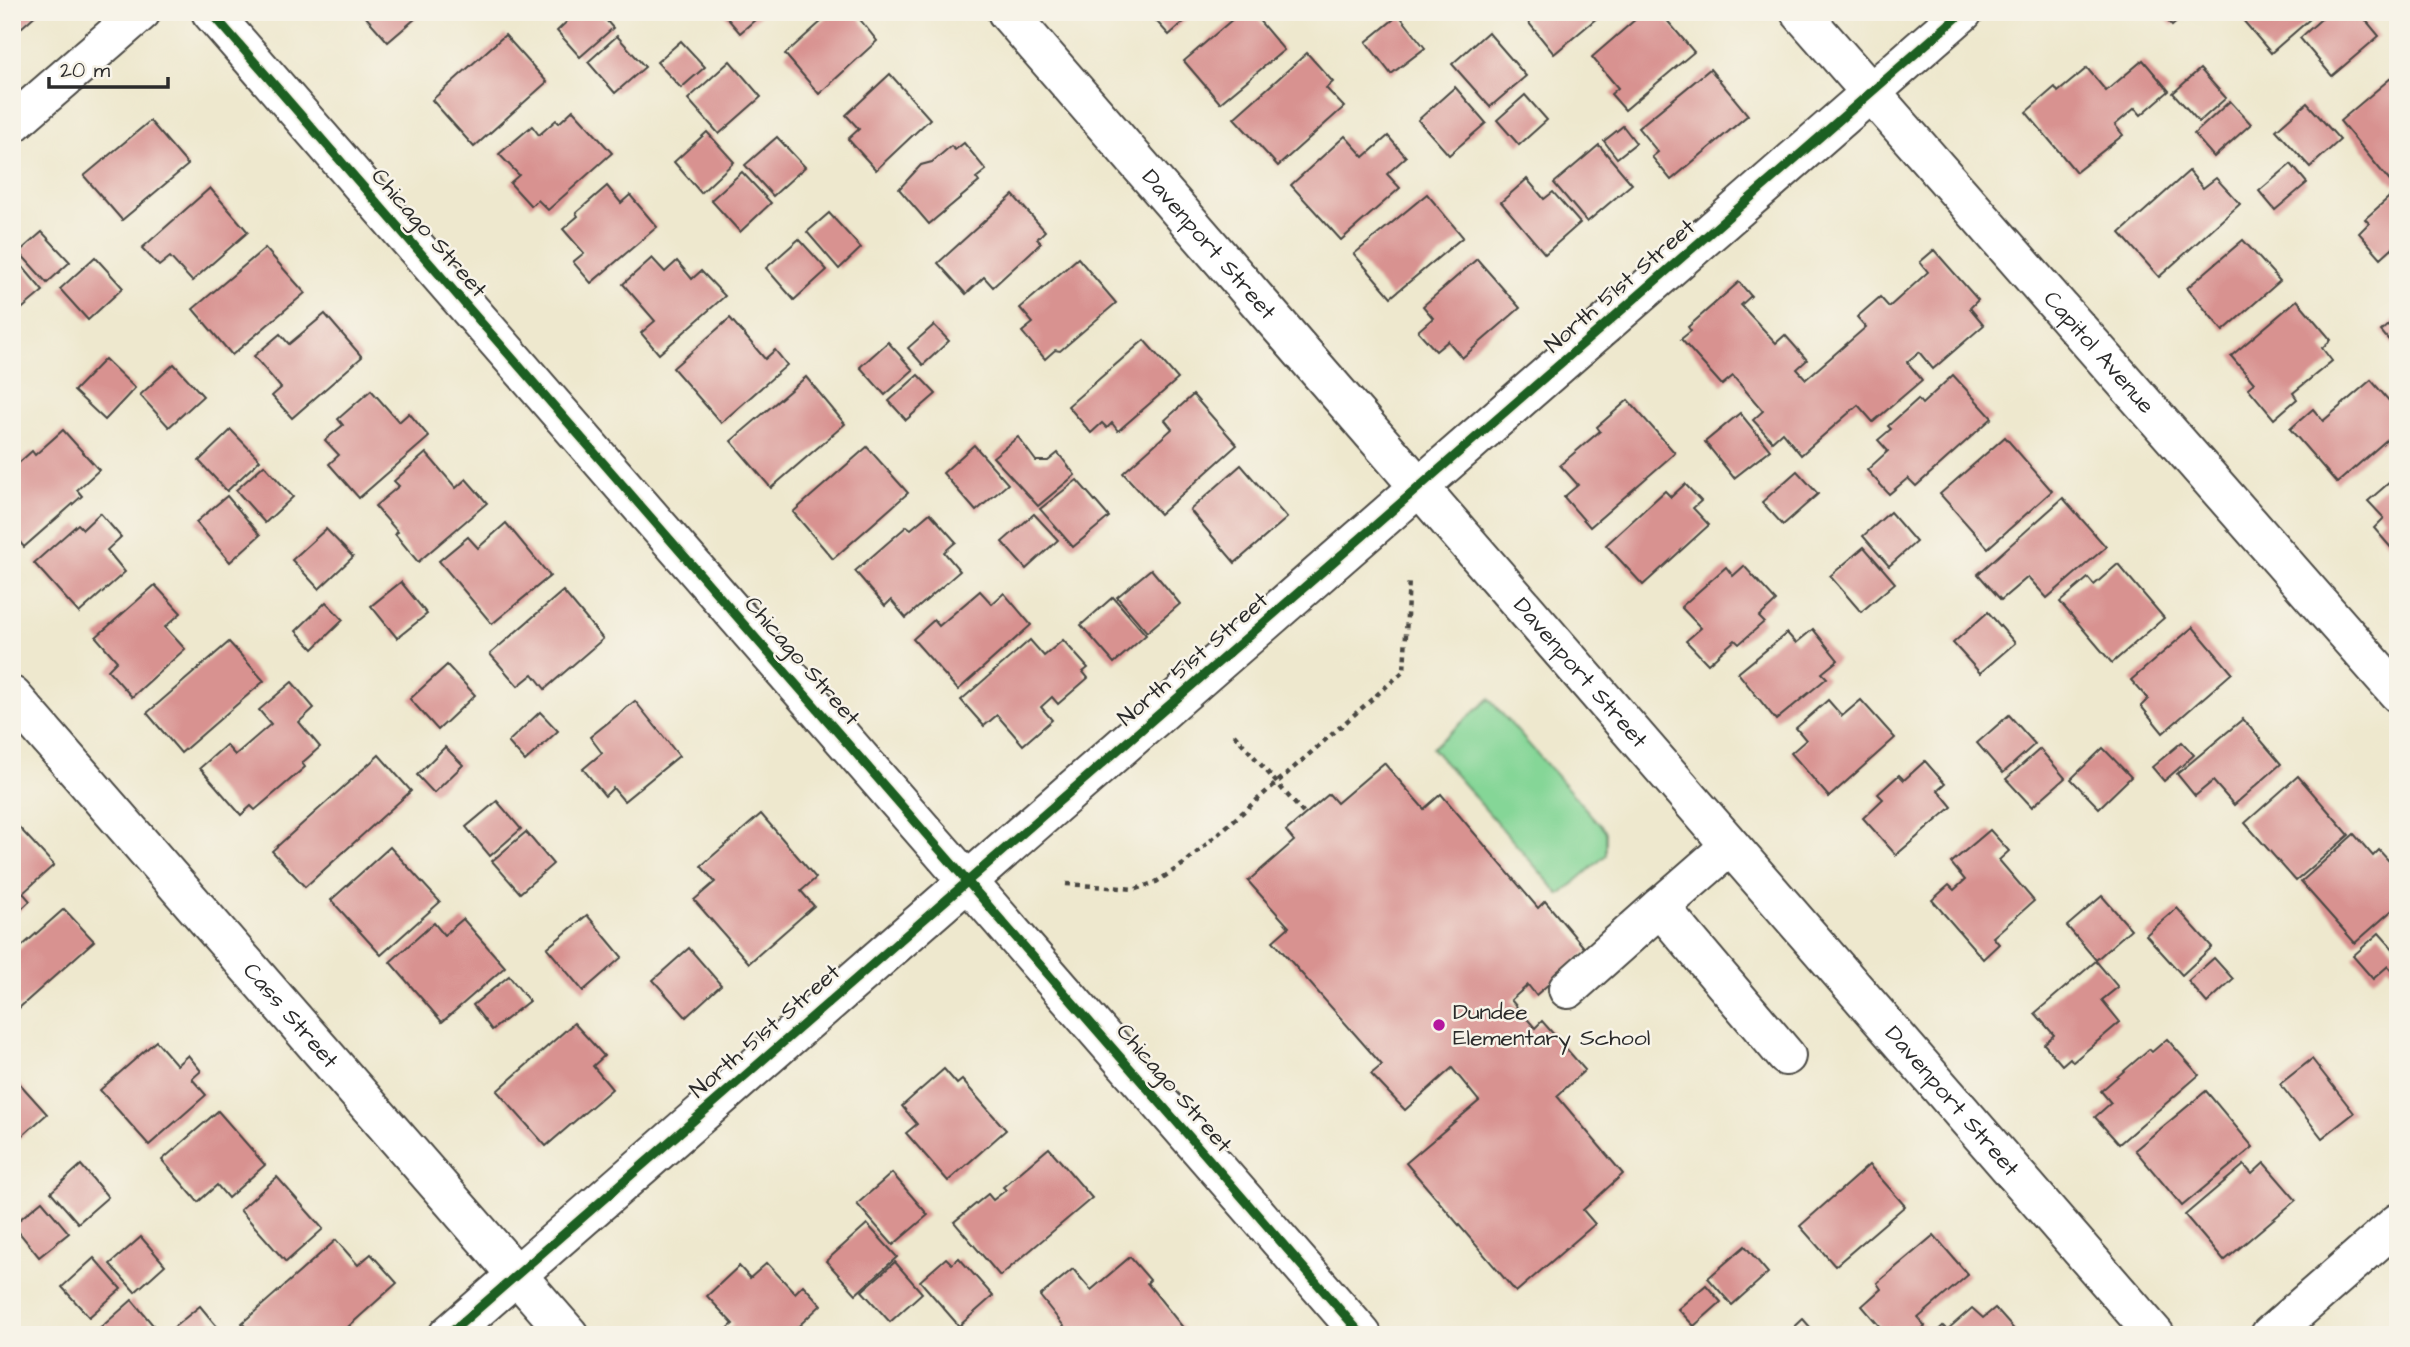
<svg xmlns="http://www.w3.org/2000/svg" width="2410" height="1347" font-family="'Architects Daughter',sans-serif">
	<rect width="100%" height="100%" fill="#f7f3e8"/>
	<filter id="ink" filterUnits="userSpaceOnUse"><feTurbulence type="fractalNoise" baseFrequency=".0143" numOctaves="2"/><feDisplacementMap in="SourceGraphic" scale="14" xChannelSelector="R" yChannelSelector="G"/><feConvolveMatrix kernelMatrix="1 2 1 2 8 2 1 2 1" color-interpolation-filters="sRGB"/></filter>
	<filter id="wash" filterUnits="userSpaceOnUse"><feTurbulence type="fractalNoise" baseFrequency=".00686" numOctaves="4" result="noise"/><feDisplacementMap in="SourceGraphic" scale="28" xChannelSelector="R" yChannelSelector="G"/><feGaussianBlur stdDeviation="1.57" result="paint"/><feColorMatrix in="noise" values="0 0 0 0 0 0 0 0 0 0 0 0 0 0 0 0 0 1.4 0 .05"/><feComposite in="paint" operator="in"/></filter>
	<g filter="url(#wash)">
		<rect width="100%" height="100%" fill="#eee8ce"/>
		<polygon fill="#85d697" stroke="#588061" stroke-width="2" points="1489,699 1606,832 1606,855 1560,895 1432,748"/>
		<g id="blocks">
			<g fill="#d89290">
				<polygon points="12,12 39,12 12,36"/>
				<polygon points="369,12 423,12 388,42 365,16"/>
				<polygon points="577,12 599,12 613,28 580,57 557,31"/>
				<polygon points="722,12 764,12 740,33"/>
				<polygon points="832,12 854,12 877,41 819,94 785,54"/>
				<polygon points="1148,12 1195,12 1169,35"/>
				<polygon points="1241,12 1252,12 1284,50 1220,103 1184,61"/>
				<polygon points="1520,12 1604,12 1554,54"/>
				<polygon points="1644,12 1660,12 1694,52 1625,110 1611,94 1618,88 1592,57"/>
				<polygon points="2160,12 2188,12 2172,26"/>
				<polygon points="2236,12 2318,12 2271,53"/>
				<polygon points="2329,12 2359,12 2379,36 2332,76 2300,38"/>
				<polygon points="1399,15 1425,48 1391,74 1366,42"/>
				<polygon points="1488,32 1526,76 1490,107 1452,64"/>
				<polygon points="505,35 547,82 474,147 432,100"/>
				<polygon points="617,36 645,67 615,93 588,62"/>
				<polygon points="681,41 705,67 681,88 657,62"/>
				<polygon points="1307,53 1333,82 1326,88 1344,107 1278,166 1234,118"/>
				<polygon points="2143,60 2169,91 2141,115 2135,108 2115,125 2123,135 2076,172 2026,112 2055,87 2058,92 2087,68 2106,91"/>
				<polygon points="730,61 761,97 719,134 688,99"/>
				<polygon points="1710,69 1748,115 1671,180 1652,157 1658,152 1638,128"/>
				<polygon points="2200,69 2226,98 2199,122 2173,93"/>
				<polygon points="2398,72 2398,181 2393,185 2340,121"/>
				<polygon points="890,74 930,119 876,170 848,139 859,129 846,115"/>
				<polygon points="1455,87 1486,123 1449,155 1418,120"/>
				<polygon points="1525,95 1547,120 1519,145 1497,120"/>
				<polygon points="2230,101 2251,124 2214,157 2194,134"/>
				<polygon points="2307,103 2340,140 2310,167 2276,130"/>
				<polygon points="573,110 612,153 548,210 538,200 531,206 510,183 519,175 499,154 532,126 539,135 556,120 559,123"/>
				<polygon points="150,121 188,165 122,220 84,176"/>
				<polygon points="1623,126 1636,143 1617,158 1604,141"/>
				<polygon points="707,132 734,162 701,193 674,162"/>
				<polygon points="1345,136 1364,157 1388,136 1406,157 1387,174 1400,188 1341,240 1291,185"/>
				<polygon points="777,137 805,167 773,196 745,165"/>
				<polygon points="964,143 986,170 976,178 979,182 929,224 899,189 921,165 932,162 951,146 955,150"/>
				<polygon points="1599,145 1632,184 1587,222 1554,183"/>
				<polygon points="2291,164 2307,183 2275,210 2259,191"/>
				<polygon points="2189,171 2203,188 2216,178 2240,204 2159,277 2120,233"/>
				<polygon points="742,172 771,203 740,232 711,200"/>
				<polygon points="1527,179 1544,199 1553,192 1580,223 1545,254 1501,202"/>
				<polygon points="607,186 621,203 630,195 657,227 591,283 573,262 584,253 563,229 578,216 576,213"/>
				<polygon points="210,188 248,232 192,281 170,257 159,266 142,248"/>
				<polygon points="2396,191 2398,193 2398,250 2395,252 2392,248 2381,258 2359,233 2369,223 2365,219"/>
				<polygon points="1427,194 1463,237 1391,297 1354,254"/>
				<polygon points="1013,195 1045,231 1037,239 1041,243 993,287 984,277 966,294 938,263"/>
				<polygon points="829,213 861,248 839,269 807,232"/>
				<polygon points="42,232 70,262 47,283 19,252"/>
				<polygon points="799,239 827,270 794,300 766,268"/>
				<polygon points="2243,240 2280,281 2223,331 2187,288"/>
				<polygon points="265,248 305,293 232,355 193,309"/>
				<polygon points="1934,250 1978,300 1970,308 1984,325 1933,369 1919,352 1907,362 1922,380 1873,422 1858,405 1801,455 1782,432 1772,441 1753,420 1763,411 1733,376 1722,385 1681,339 1691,331 1688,327 1739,282 1751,296 1741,305 1776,343 1785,335 1807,360 1797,369 1806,379 1866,327 1857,317 1880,297 1889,307 1928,272 1920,262"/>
				<polygon points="12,254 43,291 12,317"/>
				<polygon points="95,257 123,288 88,320 60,289"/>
				<polygon points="652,258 665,272 677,261 692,279 701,271 725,296 659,354 641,333 655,321 623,284"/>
				<polygon points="1078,258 1116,303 1060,351 1055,350 1045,359 1022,332 1033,323 1020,308"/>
				<polygon points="1477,259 1520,308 1462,358 1448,341 1436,351 1418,331 1433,318 1423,306"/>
				<polygon points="2297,300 2331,340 2322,348 2332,361 2293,393 2297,399 2274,419 2248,388 2254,383 2231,356"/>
				<polygon points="325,314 362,357 292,418 272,396 281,388 254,356 280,334 289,344"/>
				<polygon points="2398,316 2398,351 2381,331"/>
				<polygon points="730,318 765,359 775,350 787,365 721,423 673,368"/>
				<polygon points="934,325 949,341 923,365 908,348"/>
				<polygon points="1144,340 1178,379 1118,431 1112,423 1107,428 1102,423 1091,433 1068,406"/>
				<polygon points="888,342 913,370 885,395 860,367"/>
				<polygon points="105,359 135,388 105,420 74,391"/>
				<polygon points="174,364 203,396 169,427 140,395"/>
				<polygon points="918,375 936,394 906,420 889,401"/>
				<polygon points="1953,375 1992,418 1916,486 1908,478 1889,494 1867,470 1888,451 1878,440 1891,429 1888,426 1918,399 1922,404"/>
				<polygon points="806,377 845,424 771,488 731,441"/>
				<polygon points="2371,380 2398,411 2398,430 2337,483 2290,429 2313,409 2323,421"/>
				<polygon points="371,390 399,422 409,413 429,437 359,498 329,464 339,455 325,440 343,425 338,419"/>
				<polygon points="1193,395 1237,445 1160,514 1123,473 1172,429 1165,420"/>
				<polygon points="1628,400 1675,453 1590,527 1564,497 1578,485 1560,465 1600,431 1597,427"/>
				<polygon points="1740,413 1770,450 1734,478 1705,442"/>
				<polygon points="63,430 99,470 77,490 82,496 24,547 12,533 12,469 32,451 35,455"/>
				<polygon points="231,430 260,460 227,491 199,461"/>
				<polygon points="1018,437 1036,461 1048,461 1058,453 1075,475 1038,506 993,457"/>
				<polygon points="2005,437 2052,491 1988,548 1940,494"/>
				<polygon points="974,445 1008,484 976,511 943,473"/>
				<polygon points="867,447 908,493 833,559 793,512"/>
				<polygon points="426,453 456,488 466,479 487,503 418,562 395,534 398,532 375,506 399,486 394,481"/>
				<polygon points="264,465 293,497 265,523 236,490"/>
				<polygon points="1241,465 1287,518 1235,563 1190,510"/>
				<polygon points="1797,471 1818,494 1783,525 1762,502"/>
				<polygon points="2398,475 2398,546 2393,550 2374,528 2384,518 2368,501"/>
				<polygon points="1077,480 1109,517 1073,547 1040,509"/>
				<polygon points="1685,484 1701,501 1693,508 1709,525 1643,585 1606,545 1665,491 1671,497"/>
				<polygon points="227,496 260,535 230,562 196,522"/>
				<polygon points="2063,498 2106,547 2047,598 2028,577 2001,600 1978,574"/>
				<polygon points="1890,512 1916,542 1889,566 1863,536"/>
				<polygon points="100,513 121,537 107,550 125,572 79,613 34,563 78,524 83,529"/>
				<polygon points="930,513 956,542 944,552 960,571 906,618 891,600 885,606 855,571 907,526 911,529"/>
				<polygon points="1034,514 1058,540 1026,569 1002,542"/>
				<polygon points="506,523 550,576 492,624 439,561 468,537 478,548"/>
				<polygon points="326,529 353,557 319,589 292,560"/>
				<polygon points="1864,547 1895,583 1861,612 1830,576"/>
				<polygon points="2118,564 2164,618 2112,663 2060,602 2088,578 2094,585"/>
				<polygon points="1744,566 1776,601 1759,617 1764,622 1739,644 1735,640 1708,664 1686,641 1701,628 1681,607 1726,567 1733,576"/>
				<polygon points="1151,569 1180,604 1147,632 1117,597"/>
				<polygon points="401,582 427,614 397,638 371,606"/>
				<polygon points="155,585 181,613 165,627 185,649 132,697 108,670 117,661 96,637"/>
				<polygon points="563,591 603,639 545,689 533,674 518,686 490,654"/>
				<polygon points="980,591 992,604 1004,593 1031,625 958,690 913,639 934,620 939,626"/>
				<polygon points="1113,597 1146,635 1114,663 1081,625"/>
				<polygon points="326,602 343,620 313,649 296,631"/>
				<polygon points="1988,612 2015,643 1980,673 1953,643"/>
				<polygon points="2193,627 2232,673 2163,733 2141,706 2148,699 2131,680"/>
				<polygon points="1813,629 1838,660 1822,673 1827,678 1776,720 1738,673 1787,633 1796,643"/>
				<polygon points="1030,640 1044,656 1063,640 1088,668 1083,672 1088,678 1058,704 1052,697 1041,707 1052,720 1023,745 997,715 984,726 961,700"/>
				<polygon points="229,642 264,681 181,753 147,713"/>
				<polygon points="447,665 475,695 438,730 410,699"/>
				<polygon points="292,682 314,708 299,722 320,747 302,763 305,767 255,810 251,806 241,815 200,768 226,745 235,755 271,724 259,710"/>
				<polygon points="1828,700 1842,716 1861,700 1895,738 1829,797 1791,753 1806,740 1796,728"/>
				<polygon points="635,701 679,756 624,801 613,788 605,796 583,769 602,753 590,737"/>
				<polygon points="540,712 558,731 525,761 508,742"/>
				<polygon points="2009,715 2035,744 2003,773 1977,743"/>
				<polygon points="2243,719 2281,764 2234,805 2213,781 2195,796 2177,774"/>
				<polygon points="2182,742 2194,755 2164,781 2152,767"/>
				<polygon points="445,747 463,765 434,793 417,775"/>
				<polygon points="2103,748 2131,777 2099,808 2071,779"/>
				<polygon points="2040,749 2065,778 2032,807 2006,779"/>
				<polygon points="379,755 411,791 305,887 272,851"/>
				<polygon points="1925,761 1945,784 1938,790 1952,807 1896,855 1863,818 1883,799 1878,794 1899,775 1904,780"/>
				<polygon points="1384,763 1424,809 1441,794 1538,908 1545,901 1587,951 1536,995 1528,985 1511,1000 1535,1028 1542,1021 1585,1070 1557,1096 1623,1174 1583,1210 1595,1224 1516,1292 1406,1163 1479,1101 1452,1068 1405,1110 1371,1074 1382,1065 1273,941 1289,927 1248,881 1294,841 1286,831 1329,794 1337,803"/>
				<polygon points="2298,776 2349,835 2296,881 2245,823"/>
				<polygon points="497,801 521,829 490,856 466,827"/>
				<polygon points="761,814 816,878 801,891 814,906 749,963 694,900 715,882 701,866"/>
				<polygon points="14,822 54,865 23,893 30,901 12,918"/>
				<polygon points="1990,830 2009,851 1999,860 2034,901 1993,937 1999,944 1983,959 1932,900 1949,885 1954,890 1965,880 1951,863"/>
				<polygon points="526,832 553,864 520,893 492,861"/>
				<polygon points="2354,834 2373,856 2379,850 2398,871 2393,877 2398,883 2398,905 2355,943 2301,882"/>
				<polygon points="390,847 440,902 381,955 331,900"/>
				<polygon points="2102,896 2131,929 2096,960 2067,926"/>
				<polygon points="2177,908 2212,947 2182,975 2146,935"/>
				<polygon points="64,909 94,941 19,1008 12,1001 12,955"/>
				<polygon points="587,915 622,957 583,991 547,948"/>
				<polygon points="463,919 505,967 442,1022 390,962 434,923 444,935"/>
				<polygon points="2379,933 2394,950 2398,947 2398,977 2388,966 2373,979 2353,956"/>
				<polygon points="689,948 721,985 686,1017 653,980"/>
				<polygon points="2214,958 2233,979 2207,1003 2188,981"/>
				<polygon points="2096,961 2118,987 2102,1000 2120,1022 2073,1062 2070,1058 2062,1065 2044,1044 2054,1035 2035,1013"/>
				<polygon points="509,976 529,1001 492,1030 473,1005"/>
				<polygon points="574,1023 604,1056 593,1066 612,1089 546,1146 497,1091"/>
				<polygon points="2167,1039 2199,1075 2119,1144 2095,1117 2111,1103 2101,1091 2149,1049 2152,1052"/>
				<polygon points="156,1041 177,1065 188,1055 201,1071 192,1079 206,1095 149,1145 100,1090"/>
				<polygon points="2312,1059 2354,1113 2322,1138 2280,1084"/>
				<polygon points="944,1069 957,1084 962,1080 1006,1130 948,1181 906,1133 917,1124 902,1106"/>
				<polygon points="12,1075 47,1114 12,1145"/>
				<polygon points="2206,1091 2253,1147 2182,1206 2135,1150"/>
				<polygon points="218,1111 265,1165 228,1198 217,1185 198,1202 162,1160"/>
				<polygon points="1049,1148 1092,1198 1000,1276 954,1222 988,1194 993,1200 1006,1190 1003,1187"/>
				<polygon points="2264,1163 2296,1200 2224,1261 2185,1215 2244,1165 2252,1174"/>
				<polygon points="81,1165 108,1197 78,1223 51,1192"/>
				<polygon points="1869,1165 1905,1206 1835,1266 1800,1226"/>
				<polygon points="892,1173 928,1215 893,1245 857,1204"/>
				<polygon points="277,1177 323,1229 286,1262 240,1210"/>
				<polygon points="42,1201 69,1233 39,1257 13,1225"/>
				<polygon points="867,1224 897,1257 856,1294 826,1261"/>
				<polygon points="1934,1235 1968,1275 1918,1318 1925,1326 1914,1335 1887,1335 1862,1306 1881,1289 1877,1283"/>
				<polygon points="141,1237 165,1265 135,1292 110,1264"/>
				<polygon points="336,1240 358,1265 371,1254 397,1283 339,1335 252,1335 242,1323"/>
				<polygon points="1745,1246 1768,1273 1732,1305 1708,1278"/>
				<polygon points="1130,1257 1150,1280 1147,1283 1189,1335 1098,1335 1096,1332 1092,1335 1071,1335 1040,1296 1073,1269 1091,1290"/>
				<polygon points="94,1258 121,1289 89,1317 62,1287"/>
				<polygon points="946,1258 952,1264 959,1258 993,1296 959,1326 920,1281"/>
				<polygon points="895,1262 922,1293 890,1322 862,1291"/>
				<polygon points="767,1263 795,1293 803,1285 821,1305 789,1335 720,1335 733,1324 707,1296 739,1266 750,1278"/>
				<polygon points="1706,1285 1721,1302 1694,1326 1678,1309"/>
				<polygon points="132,1300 158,1331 155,1335 102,1335 98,1330"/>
				<polygon points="200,1306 224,1335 171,1335 168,1332"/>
				<polygon points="1972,1308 1983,1318 1995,1308 2019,1335 1933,1335 1943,1326 1947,1330"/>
				<polygon points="1803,1319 1817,1335 1786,1335"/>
			</g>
		</g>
	</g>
	<g filter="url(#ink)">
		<use href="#blocks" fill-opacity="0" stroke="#484743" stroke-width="2"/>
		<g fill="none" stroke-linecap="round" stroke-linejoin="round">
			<g stroke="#484743" stroke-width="42">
				<g id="minor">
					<polyline points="211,12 1362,1335"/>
					<path id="s1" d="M1007,12L2155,1335"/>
					<path id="s2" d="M1800,12L2398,693"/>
					<polyline points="12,124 141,12"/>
					<path id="s3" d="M12,696L569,1335"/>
					<polyline points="1730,846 1660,907 1786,1056"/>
					<polyline points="1568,989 1660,907"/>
					<polyline points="448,1335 1963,12"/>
					<polyline points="2270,1335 2398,1223"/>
				</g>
			</g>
			<g stroke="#484743" stroke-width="4.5" stroke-dasharray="5 5" stroke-linecap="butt">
				<polyline points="1234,734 1305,815"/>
				<polyline points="1066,884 1136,889 1156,882 1185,863 1404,671 1409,579"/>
			</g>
			<use href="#minor" stroke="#fff" stroke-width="38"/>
			<g stroke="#f7f3e8" stroke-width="13">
				<g id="cycleway">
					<polyline points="211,12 1362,1335"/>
					<polyline points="448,1335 1963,12"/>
				</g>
			</g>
			<use href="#cycleway" stroke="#1b5e20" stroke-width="9"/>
		</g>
	</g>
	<circle fill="#b5179e" stroke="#f7f3e8" stroke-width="2.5" cx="1439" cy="1025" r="7"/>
	<g text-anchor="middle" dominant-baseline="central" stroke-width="5" stroke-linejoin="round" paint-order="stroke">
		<g font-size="23" fill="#2b2b2b" stroke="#f7f3e8">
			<text transform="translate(429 233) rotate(49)">Chicago Street</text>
			<text stroke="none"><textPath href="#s1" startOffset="308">Davenport Street</textPath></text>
			<text transform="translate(1620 286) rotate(-41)">North 51st Street</text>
			<text stroke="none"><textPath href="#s2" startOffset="453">Capitol Avenue</textPath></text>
			<text transform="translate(1193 659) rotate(-41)">North 51st Street</text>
			<text transform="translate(802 661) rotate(49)">Chicago Street</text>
			<text stroke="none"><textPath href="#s1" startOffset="875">Davenport Street</textPath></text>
			<text stroke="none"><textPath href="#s3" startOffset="424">Cass Street</textPath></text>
			<text transform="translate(765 1031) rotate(-41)">North 51st Street</text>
			<text transform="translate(1174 1088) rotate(49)">Chicago Street</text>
			<text stroke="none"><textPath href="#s1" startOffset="1442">Davenport Street</textPath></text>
		</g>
		<g font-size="23" fill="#2b2b2b" stroke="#f7f3e8" text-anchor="start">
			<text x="1453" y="1012">Dundee<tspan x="1453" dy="26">Elementary School</tspan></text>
		</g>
	</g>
	<rect width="2410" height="1347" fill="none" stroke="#f7f3e8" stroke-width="42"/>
	<path d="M49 77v10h119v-10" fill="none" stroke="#2b2b2b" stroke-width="3.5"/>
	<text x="60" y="77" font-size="21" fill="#2b2b2b" stroke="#f7f3e8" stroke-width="5" paint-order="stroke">20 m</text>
</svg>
